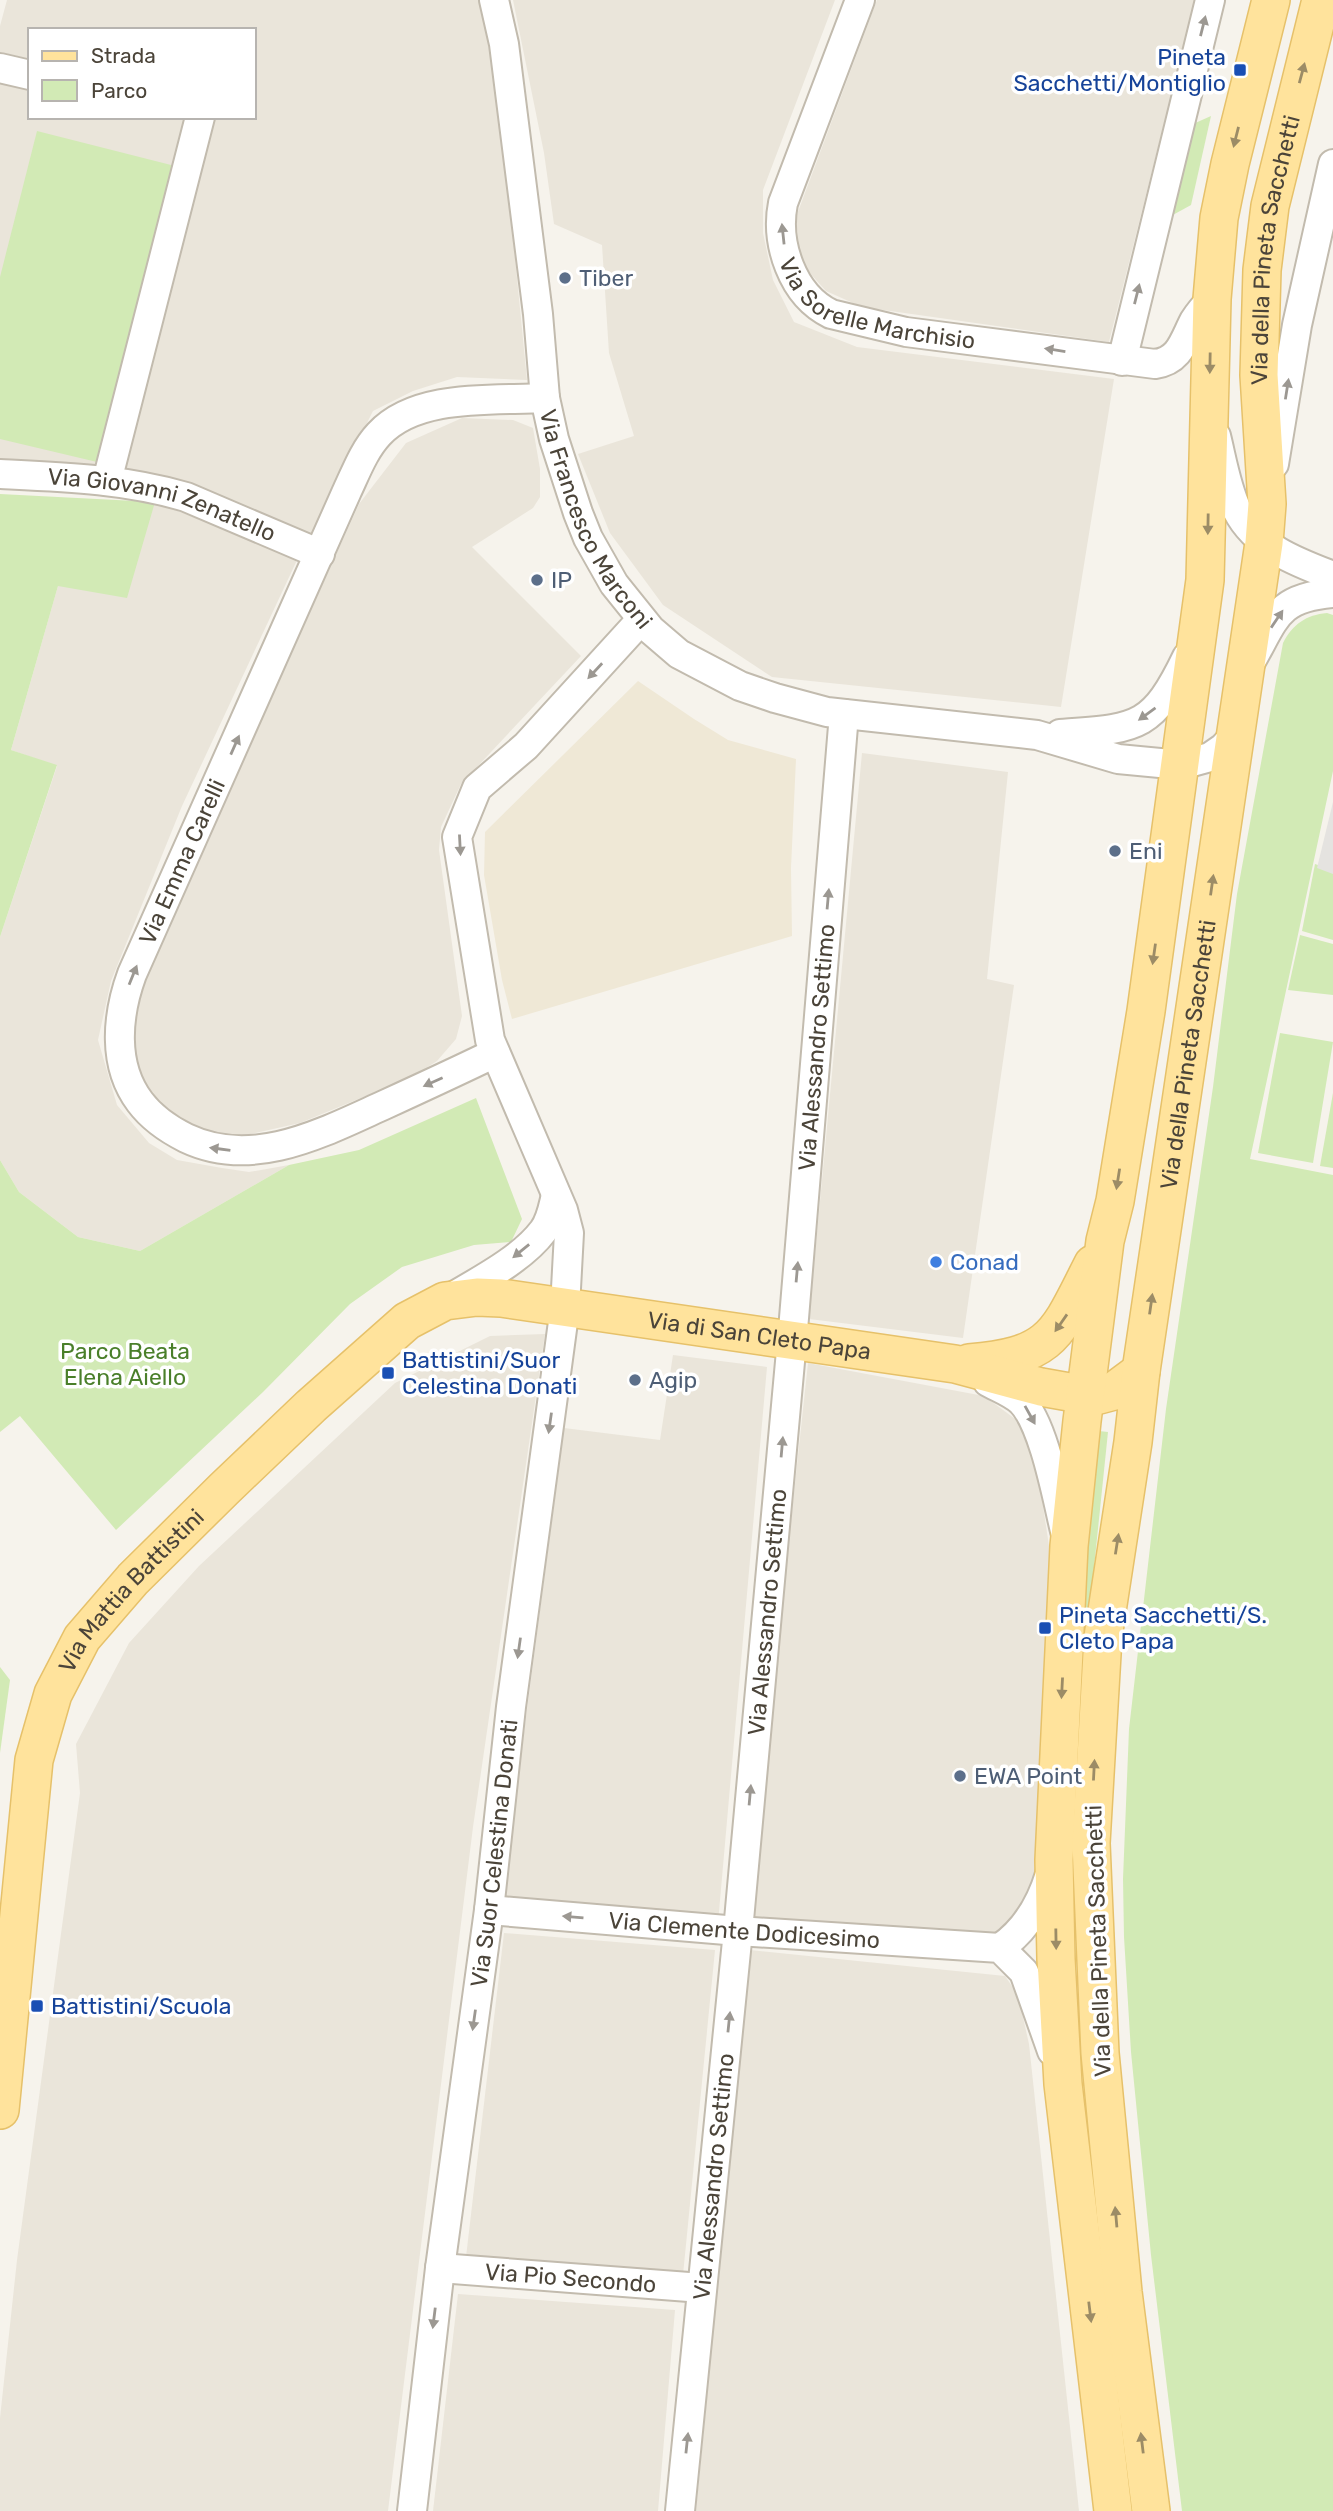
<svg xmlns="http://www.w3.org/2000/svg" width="1333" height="2511" font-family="Rubik,sans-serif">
	<rect width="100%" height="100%" fill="#f6f3ec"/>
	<g fill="#eae5da">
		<polygon points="7,0 482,0 504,145 527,380 457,377 413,391 373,411 310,537 208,490 123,470 212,117 254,117 254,30 30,30 30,59 0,52 0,26"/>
		<polygon points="513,0 835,0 763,190 763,233 773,280 794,322 857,347 1114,379 1061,707 772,677 663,605 610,533 578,454 634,436 609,353 602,245 554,224 544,153"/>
		<polygon points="877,0 1195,0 1109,342 862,307 826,291 800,262 796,217"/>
		<polygon points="0,78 30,85 30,117 169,117 186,121 101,473 0,464"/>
		<polygon points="462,418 513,420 533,428 540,469 540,497 533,508 472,547 581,656 461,784 441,827 439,850 462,1016 456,1039 437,1061 412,1077 300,1123 237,1137 207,1136 152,1099 137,1074 131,1042 136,995 359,504 406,443"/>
		<polygon points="155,502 298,558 182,806 111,981 98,1040 117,1105 149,1143 177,1160 222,1168 249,1172 289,1165 140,1251 78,1237 19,1192 0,1160 0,937 57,766 11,750 58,586"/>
		<polygon points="862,753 1008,772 987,979 1014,985 963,1338 809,1319"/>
		<polygon points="545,1334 473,1827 388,2511 0,2511 0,2418 17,2260 80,1793 76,1744 129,1643 199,1566 395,1383 490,1336"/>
		<polygon points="673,1355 767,1367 718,1923 502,1900 564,1428 660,1440"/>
		<polygon points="808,1363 984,1396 1018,1421 1038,1473 1054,1579 1039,1867 1025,1902 1008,1931 984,1939 748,1920"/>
		<polygon points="504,1933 715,1950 683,2275 466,2257"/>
		<polygon points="750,1950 1005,1976 1018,1995 1029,2044 1079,2511 696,2511"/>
		<polygon points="458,2294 675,2310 658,2511 433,2511"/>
	</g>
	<polygon fill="#efe8d6" points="638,681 694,719 728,740 796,759 791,868 792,936 512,1019 502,980 484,875 485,832"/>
	<g fill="#d2eab5">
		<polygon points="1211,116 1191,205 1171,216 1193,124"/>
		<polygon points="37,131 175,166 97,462 0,439 0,277"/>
		<polygon points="0,494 155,502 127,598 58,586 11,750 57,765 0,937"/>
		<path d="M1327,613L1333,615V771L1250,1159L1333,1175V2511H1182L1151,2255L1131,2052L1124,1937L1123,1879L1129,1729L1166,1409L1213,1087L1237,894L1283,643C1293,624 1306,615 1327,613Z"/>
		<polygon points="1315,864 1333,870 1333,940 1302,931"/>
		<polygon points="1300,935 1333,944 1333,995 1288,990"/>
		<polygon points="1280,1033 1333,1042 1313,1163 1258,1153"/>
		<polygon points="1333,1093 1333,1168 1320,1166"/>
		<polygon points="476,1098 522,1219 511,1242 474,1245 402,1267 350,1304 263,1392 116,1530 20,1416 0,1432 0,1160 19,1192 78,1237 140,1251 289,1165 359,1150"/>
		<polygon points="1099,1431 1108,1432 1086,1645 1080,1644 1086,1555"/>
		<polygon points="0,1667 10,1680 0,1753"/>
	</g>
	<polygon fill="#e5e3e0" points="1333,802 1333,874 1317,868"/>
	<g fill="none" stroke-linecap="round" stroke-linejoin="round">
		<g stroke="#c2bbae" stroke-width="32">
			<g id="minor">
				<path id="s1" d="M494,0L504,44L511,100L538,314L545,398L554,439L578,513L588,538L614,584L651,630L679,654L740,686L775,698L827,712L1037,735L1118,759L1181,765L1210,757L1223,748L1235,735"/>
				<path id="s2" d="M860,0L783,203C775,243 792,295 831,314L906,332L1155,364C1180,361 1184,340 1194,321C1199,313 1205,306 1212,299"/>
				<polyline points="0,68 30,75"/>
				<polyline points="1122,361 1210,0"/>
				<path d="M1216,436C1222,460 1226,487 1237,510C1256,547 1296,562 1333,576"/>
				<polyline points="1274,464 1297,325 1333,164"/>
				<path id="s3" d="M0,474C63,477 125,479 186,497L320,554"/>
				<polyline points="107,481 200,117"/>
				<path d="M1250,663C1276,618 1276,598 1333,593"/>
				<path d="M1060,734C1137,728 1152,730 1187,657"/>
				<path id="s4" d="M495,1053C458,1071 421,1088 384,1105C322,1133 253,1170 186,1138C168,1129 152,1118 140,1102C112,1065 117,1015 132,974L347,491C356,472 364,450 379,434C417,393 494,401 545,398"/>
				<path d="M449,1299C479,1281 522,1259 543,1231C551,1221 553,1207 556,1195"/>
				<path d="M988,1382C999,1388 1012,1393 1021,1401C1044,1424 1057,1498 1065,1531"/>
				<path id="s5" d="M489,1910L738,1931L1000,1948L1024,1972L1052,2051"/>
				<path d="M1000,1948C1026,1930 1041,1904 1050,1874"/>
				<path id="s6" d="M440,2268L702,2288"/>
				<path id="s7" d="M412,2511L440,2268L489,1910L511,1707L565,1307L569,1233L563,1210L490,1040L457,837L477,788L526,746L641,620"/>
				<path id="s8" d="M680,2511L738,1931L794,1318L844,714"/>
			</g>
		</g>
		<g stroke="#e6c16a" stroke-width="40">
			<g id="major">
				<path d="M969,1363C1054,1356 1057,1334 1093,1264"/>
				<path id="s9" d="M0,2110L34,1760L53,1694L82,1638L133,1579L224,1489L311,1406L407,1321L445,1301L477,1297L501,1298L955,1364L1041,1387L1086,1395H1099L1114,1391L1141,1371"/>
				<polyline points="1113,2511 1063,2084 1056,1959 1054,1860 1069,1546 1082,1421 1105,1241 1115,1201 1146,1011 1205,580 1212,299 1219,218 1230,164 1271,0"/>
				<path id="s10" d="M1151,2511L1123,2292L1100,2053L1091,1843L1103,1637L1133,1442L1141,1371L1264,543L1267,504L1259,375L1262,270L1270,206L1321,0"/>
			</g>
		</g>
		<use href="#minor" stroke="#fff" stroke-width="28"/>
		<use href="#major" stroke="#ffe39c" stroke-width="37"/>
	</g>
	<defs><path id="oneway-solid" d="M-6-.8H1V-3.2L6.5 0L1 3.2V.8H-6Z" transform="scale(1.75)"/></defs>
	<g fill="#9c9892">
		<use href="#oneway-solid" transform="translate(1203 26) rotate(-76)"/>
		<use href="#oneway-solid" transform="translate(783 234) rotate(-96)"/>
		<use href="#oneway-solid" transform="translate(1137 294) rotate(-76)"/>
		<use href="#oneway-solid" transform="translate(1055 350) rotate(-171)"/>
		<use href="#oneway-solid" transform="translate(1287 389) rotate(-81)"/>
		<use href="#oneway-solid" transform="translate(1277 619) rotate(-56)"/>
		<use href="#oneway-solid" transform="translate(595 671) rotate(133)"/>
		<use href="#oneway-solid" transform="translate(1147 714) rotate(144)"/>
		<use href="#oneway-solid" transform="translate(235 745) rotate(-66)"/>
		<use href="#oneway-solid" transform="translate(460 845) rotate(87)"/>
		<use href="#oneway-solid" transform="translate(828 899) rotate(-85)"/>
		<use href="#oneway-solid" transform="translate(133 975) rotate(-68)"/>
		<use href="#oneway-solid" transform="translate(433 1082) rotate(156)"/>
		<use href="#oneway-solid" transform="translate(220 1149) rotate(-172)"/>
		<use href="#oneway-solid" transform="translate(521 1251) rotate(141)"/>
		<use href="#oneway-solid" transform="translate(797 1272) rotate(-85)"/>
		<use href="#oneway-solid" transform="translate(1030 1415) rotate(61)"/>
		<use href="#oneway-solid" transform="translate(550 1423) rotate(98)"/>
		<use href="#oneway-solid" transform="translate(782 1447) rotate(-85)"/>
		<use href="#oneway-solid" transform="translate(519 1648) rotate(98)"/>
		<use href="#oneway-solid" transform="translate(750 1795) rotate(-85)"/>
		<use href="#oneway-solid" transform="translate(573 1917) rotate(-175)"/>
		<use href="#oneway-solid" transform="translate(474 2020) rotate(98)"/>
		<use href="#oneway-solid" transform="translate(729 2022) rotate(-84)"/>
		<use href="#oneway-solid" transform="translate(434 2318) rotate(97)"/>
		<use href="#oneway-solid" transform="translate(687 2443) rotate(-84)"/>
	</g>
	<g fill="#9c8c66">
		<use href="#oneway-solid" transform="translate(1302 73) rotate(-75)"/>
		<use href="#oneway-solid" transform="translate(1236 137) rotate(104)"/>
		<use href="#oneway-solid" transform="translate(1210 363) rotate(91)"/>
		<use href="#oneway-solid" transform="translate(1208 524) rotate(91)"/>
		<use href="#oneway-solid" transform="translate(1212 885) rotate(-82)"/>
		<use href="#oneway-solid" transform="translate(1154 954) rotate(98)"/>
		<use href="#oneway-solid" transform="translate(1118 1179) rotate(99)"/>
		<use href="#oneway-solid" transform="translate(1151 1304) rotate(-82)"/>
		<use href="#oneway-solid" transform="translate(1061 1323) rotate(125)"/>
		<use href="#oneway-solid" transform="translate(1117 1544) rotate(-81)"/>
		<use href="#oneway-solid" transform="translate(1062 1688) rotate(93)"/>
		<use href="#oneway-solid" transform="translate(1094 1770) rotate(-87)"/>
		<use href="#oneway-solid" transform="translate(1056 1939) rotate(89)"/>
		<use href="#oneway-solid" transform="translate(1116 2217) rotate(-95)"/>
		<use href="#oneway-solid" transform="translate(1090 2312) rotate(83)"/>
		<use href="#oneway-solid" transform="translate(1142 2443) rotate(-97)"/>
	</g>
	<g fill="#1a4fb4" stroke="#fff" stroke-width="2.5">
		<rect x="1233" y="63" width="14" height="14" rx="3.5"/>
		<rect x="381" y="1366" width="14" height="14" rx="3.5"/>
		<rect x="1038" y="1621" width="14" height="14" rx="3.5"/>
		<rect x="30" y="1999" width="14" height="14" rx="3.5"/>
	</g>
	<g fill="#5c6f8a" stroke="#fff" stroke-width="2.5">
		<circle cx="565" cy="278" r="7"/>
		<circle cx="537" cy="580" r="7"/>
		<circle cx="1115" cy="851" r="7"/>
		<circle cx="635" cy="1380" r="7"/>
		<circle cx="960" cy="1776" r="7"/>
	</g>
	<circle fill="#3f7fe0" stroke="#fff" stroke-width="2.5" cx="936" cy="1262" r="7"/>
	<g text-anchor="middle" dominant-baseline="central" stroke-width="7" stroke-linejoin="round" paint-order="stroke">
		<g font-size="23" fill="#164399" stroke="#fff" text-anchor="start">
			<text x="1226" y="57" text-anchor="end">Pineta<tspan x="1226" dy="26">Sacchetti/Montiglio</tspan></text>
			<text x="402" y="1360">Battistini/Suor<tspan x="402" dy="26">Celestina Donati</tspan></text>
			<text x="1059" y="1615">Pineta Sacchetti/S.<tspan x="1059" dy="26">Cleto Papa</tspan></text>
			<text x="51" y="2006">Battistini/Scuola</text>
		</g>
		<g font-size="23" fill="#4b4439" stroke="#fff">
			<text stroke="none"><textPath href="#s10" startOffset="2278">Via della Pineta Sacchetti</textPath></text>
			<text stroke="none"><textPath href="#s2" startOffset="383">Via Sorelle Marchisio</textPath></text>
			<text stroke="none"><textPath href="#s3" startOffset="166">Via Giovanni Zenatello</textPath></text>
			<text stroke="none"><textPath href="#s1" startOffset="534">Via Francesco Marconi</textPath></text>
			<text stroke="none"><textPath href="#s4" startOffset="646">Via Emma Carelli</textPath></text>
			<text stroke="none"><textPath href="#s8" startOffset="1470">Via Alessandro Settimo</textPath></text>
			<text stroke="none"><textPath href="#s10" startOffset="1466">Via della Pineta Sacchetti</textPath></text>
			<text stroke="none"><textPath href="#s9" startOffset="1298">Via di San Cleto Papa</textPath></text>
			<text stroke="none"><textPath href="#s9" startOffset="551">Via Mattia Battistini</textPath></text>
			<text stroke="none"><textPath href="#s8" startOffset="903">Via Alessandro Settimo</textPath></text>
			<text stroke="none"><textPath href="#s7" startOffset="663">Via Suor Celestina Donati</textPath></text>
			<text stroke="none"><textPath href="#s5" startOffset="256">Via Clemente Dodicesimo</textPath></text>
			<text transform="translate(1098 1941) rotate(-92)">Via della Pineta Sacchetti</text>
			<text stroke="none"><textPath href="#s8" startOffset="336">Via Alessandro Settimo</textPath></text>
			<text stroke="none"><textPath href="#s6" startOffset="131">Via Pio Secondo</textPath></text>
		</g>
		<g font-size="23" fill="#4e5e75" stroke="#fff" text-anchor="start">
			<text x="579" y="278">Tiber</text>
			<text x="551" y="580">IP</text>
			<text x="1129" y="851">Eni</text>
			<text x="649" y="1380">Agip</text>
			<text x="974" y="1776">EWA Point</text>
		</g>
		<g font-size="23" fill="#366cbe" stroke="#fff" text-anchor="start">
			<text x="950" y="1262">Conad</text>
		</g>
		<g font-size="23" fill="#4a7f2a" stroke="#fff">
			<text x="125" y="1351">Parco Beata<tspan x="125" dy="26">Elena Aiello</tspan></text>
		</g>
	</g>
	<rect x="28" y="28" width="228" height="91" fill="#ffffff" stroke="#b7b4b0" stroke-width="2"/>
	<rect x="42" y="51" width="35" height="10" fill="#ffe39c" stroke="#b7b4b0" stroke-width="2"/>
	<text x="91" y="63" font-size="21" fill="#4b4439">Strada</text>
	<rect x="42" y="80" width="35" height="21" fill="#d2eab5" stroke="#b7b4b0" stroke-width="2"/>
	<text x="91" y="98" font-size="21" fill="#4b4439">Parco</text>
</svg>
